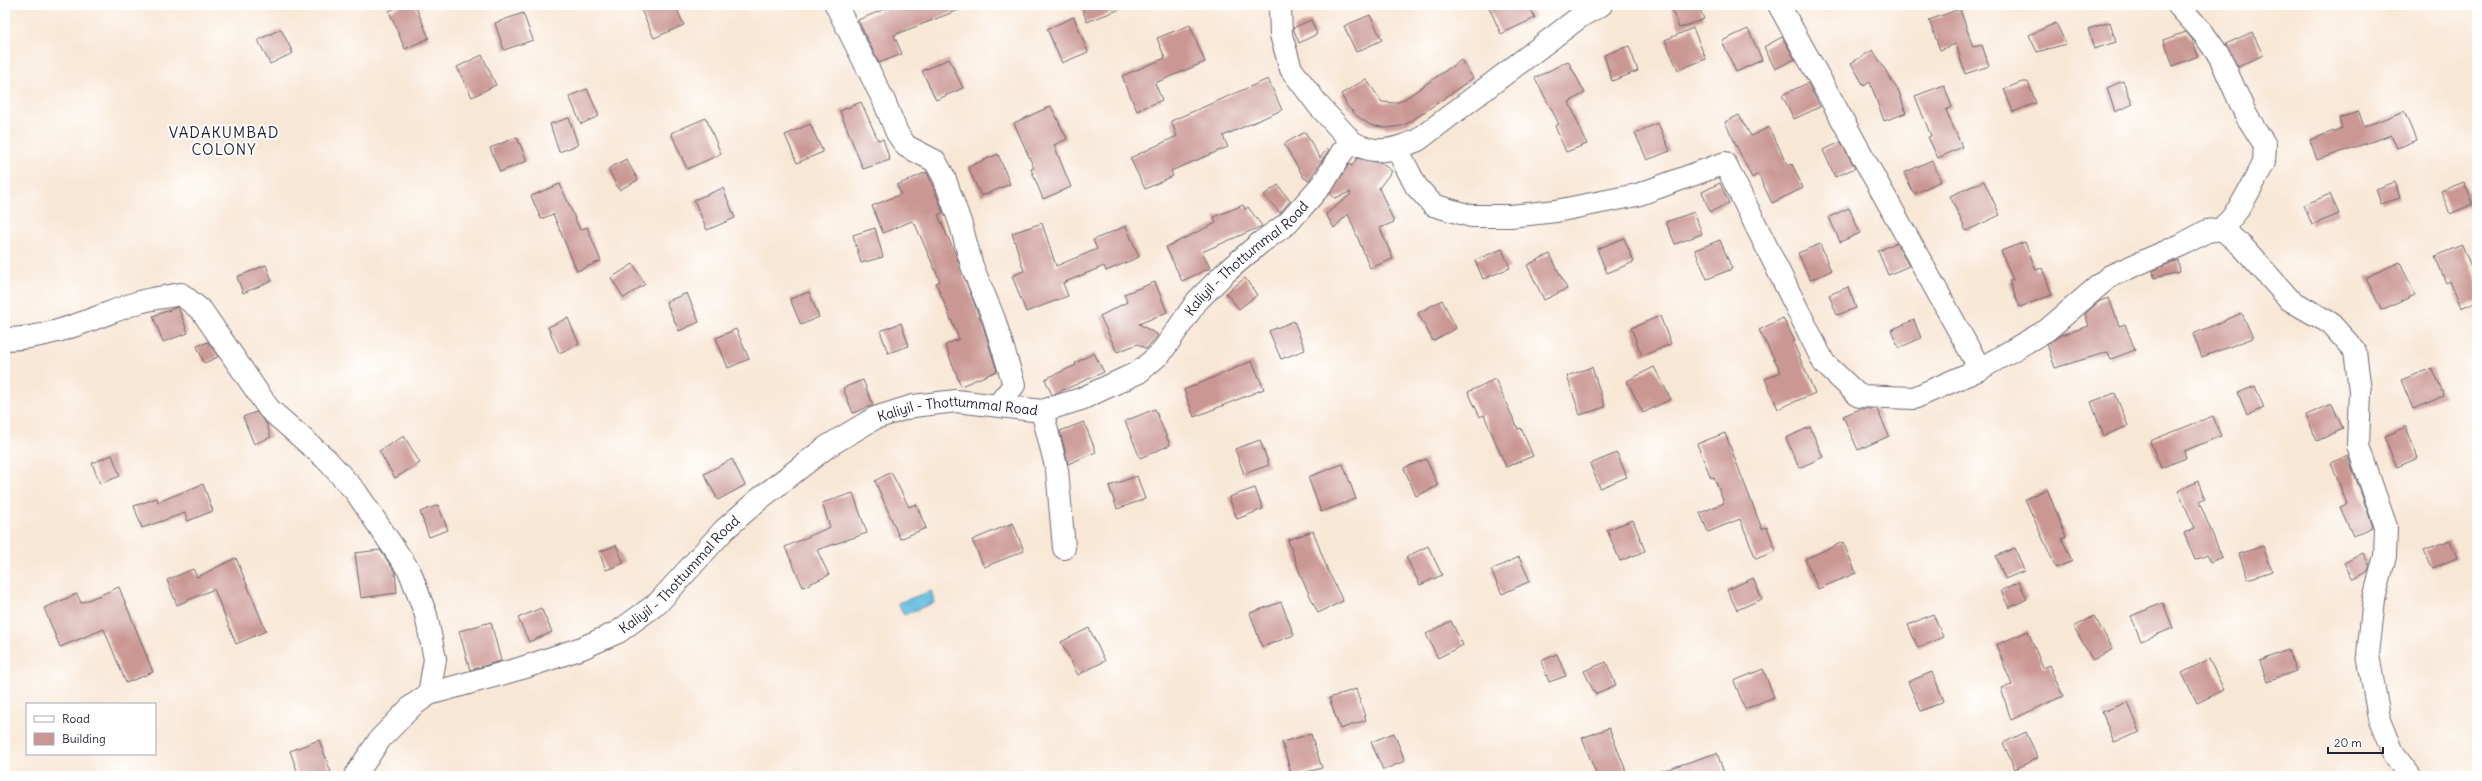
<svg xmlns="http://www.w3.org/2000/svg" width="2482" height="781" font-family="Delius,sans-serif">
	<rect width="100%" height="100%" fill="#fff"/>
	<filter id="ink" filterUnits="userSpaceOnUse"><feTurbulence type="fractalNoise" baseFrequency=".025" numOctaves="2"/><feDisplacementMap in="SourceGraphic" scale="8" xChannelSelector="R" yChannelSelector="G"/><feConvolveMatrix kernelMatrix="1 2 1 2 8 2 1 2 1" color-interpolation-filters="sRGB"/></filter>
	<filter id="wash" filterUnits="userSpaceOnUse"><feTurbulence type="fractalNoise" baseFrequency=".012" numOctaves="4" result="noise"/><feDisplacementMap in="SourceGraphic" scale="16" xChannelSelector="R" yChannelSelector="G"/><feGaussianBlur stdDeviation="0.9" result="paint"/><feColorMatrix in="noise" values="0 0 0 0 0 0 0 0 0 0 0 0 0 0 0 0 0 1.4 0 .05"/><feComposite in="paint" operator="in"/></filter>
	<g filter="url(#wash)">
		<rect width="100%" height="100%" fill="#f8e7d5"/>
		<polygon fill="#5fbadd" stroke="#406e8c" points="931,591 935,602 904,615 898,603"/>
		<g id="blocks">
			<g fill="#ca9793">
				<polygon points="402,5 415,5 429,38 405,49 389,11"/>
				<polygon points="639,5 675,5 684,25 654,38"/>
				<polygon points="895,5 969,5 969,6 894,35 902,54 879,63 858,20"/>
				<polygon points="1081,5 1128,5 1128,6 1087,22"/>
				<polygon points="1488,5 1529,5 1535,18 1501,34"/>
				<polygon points="1670,5 1698,5 1704,19 1679,28"/>
				<polygon points="1960,9 1973,47 1982,45 1989,66 1965,74 1956,44 1940,50 1929,20"/>
				<polygon points="523,13 533,40 504,50 495,23"/>
				<polygon points="1370,15 1382,40 1356,52 1344,26"/>
				<polygon points="1074,17 1088,52 1062,63 1047,29"/>
				<polygon points="1311,20 1317,34 1299,43 1293,28"/>
				<polygon points="2110,22 2116,42 2094,49 2088,29"/>
				<polygon points="2056,23 2066,44 2037,52 2029,35"/>
				<polygon points="1190,25 1205,62 1155,83 1162,100 1137,111 1122,76 1165,58 1157,38"/>
				<polygon points="1693,28 1706,59 1678,70 1665,40"/>
				<polygon points="281,29 293,53 270,64 258,40"/>
				<polygon points="1748,29 1762,60 1736,72 1722,41"/>
				<polygon points="2186,32 2192,39 2198,56 2173,66 2164,40"/>
				<polygon points="2252,32 2263,55 2238,67 2226,44"/>
				<polygon points="1782,37 1795,59 1775,69 1764,47"/>
				<polygon points="1629,46 1638,71 1612,81 1604,55"/>
				<polygon points="1873,50 1899,92 1906,113 1884,121 1870,82 1864,86 1851,63"/>
				<polygon points="482,55 496,85 472,97 457,67"/>
				<polygon points="949,59 963,88 936,100 922,71"/>
				<polygon points="1461,60 1473,78 1410,122 1401,126 1387,128 1370,125 1357,116 1347,106 1341,94 1366,79 1382,102 1395,103 1403,100"/>
				<polygon points="1568,61 1585,93 1569,102 1587,144 1566,152 1555,126 1559,124 1535,78"/>
				<polygon points="1268,79 1282,110 1223,136 1228,147 1171,171 1173,176 1145,189 1130,158 1177,136 1171,121"/>
				<polygon points="2123,81 2133,104 2115,112 2107,88"/>
				<polygon points="2022,82 2028,82 2036,103 2013,112 2004,89"/>
				<polygon points="1808,83 1820,107 1794,119 1782,95"/>
				<polygon points="1944,85 1952,107 1946,110 1962,147 1938,158 1928,137 1931,136 1915,96"/>
				<polygon points="587,89 599,116 581,124 569,96"/>
				<polygon points="861,102 878,140 883,139 890,160 863,169 840,111"/>
				<polygon points="1051,106 1067,139 1054,145 1071,187 1043,199 1031,169 1034,168 1014,123"/>
				<polygon points="2404,111 2416,140 2397,148 2391,135 2317,160 2310,140 2342,128 2339,118 2359,112 2364,127"/>
				<polygon points="1739,115 1751,136 1769,127 1788,166 1792,164 1803,188 1772,203 1758,174 1752,178 1725,122"/>
				<polygon points="569,118 578,145 559,152 550,124"/>
				<polygon points="706,118 721,154 687,169 671,133"/>
				<polygon points="1658,123 1670,151 1647,160 1635,133"/>
				<polygon points="810,124 823,152 797,163 785,135"/>
				<polygon points="1305,132 1320,158 1327,149 1329,150 1309,180 1304,178 1284,144"/>
				<polygon points="517,137 527,161 500,172 490,148"/>
				<polygon points="1841,142 1855,168 1835,177 1823,150"/>
				<polygon points="998,154 1010,184 981,196 968,167"/>
				<polygon points="1357,158 1381,163 1392,171 1379,188 1394,222 1380,228 1393,259 1370,268 1348,214 1334,228 1326,214 1351,194 1350,192 1335,198 1330,194 1349,164 1352,166"/>
				<polygon points="626,159 638,180 619,190 608,169"/>
				<polygon points="1932,160 1941,181 1914,194 1904,173"/>
				<polygon points="927,172 943,212 938,215 955,253 984,329 997,371 961,386 945,345 959,339 936,283 940,281 915,224 912,221 883,233 872,206 901,194 897,185"/>
				<polygon points="1984,181 2000,215 1966,231 1950,196"/>
				<polygon points="2395,182 2400,198 2381,204 2376,189"/>
				<polygon points="2464,182 2473,204 2450,214 2441,191"/>
				<polygon points="1720,183 1729,203 1710,212 1702,192"/>
				<polygon points="560,184 580,230 587,227 601,261 577,271 553,214 541,219 531,196"/>
				<polygon points="1278,185 1290,201 1280,213 1264,195"/>
				<polygon points="723,188 735,218 707,230 694,200"/>
				<polygon points="2330,194 2339,214 2312,225 2304,205"/>
				<polygon points="1243,205 1245,209 1248,207 1262,226 1202,252 1210,268 1182,281 1166,247 1216,223 1214,217"/>
				<polygon points="1849,208 1860,233 1840,242 1829,217"/>
				<polygon points="1694,212 1702,234 1675,244 1666,222"/>
				<polygon points="1042,223 1056,266 1097,249 1093,240 1126,226 1139,257 1106,271 1104,266 1063,283 1068,296 1026,312 1012,276 1024,271 1012,233"/>
				<polygon points="875,228 883,257 861,263 853,235"/>
				<polygon points="1624,238 1634,262 1607,273 1597,249"/>
				<polygon points="1720,240 1732,269 1707,279 1695,250"/>
				<polygon points="2025,242 2036,270 2042,268 2052,295 2020,307 2009,281 2013,280 2001,251"/>
				<polygon points="1896,243 1909,266 1888,275 1878,251"/>
				<polygon points="1820,244 1831,271 1810,280 1798,253"/>
				<polygon points="2462,245 2477,281 2477,301 2461,308 2450,281 2446,283 2435,256"/>
				<polygon points="1502,249 1510,268 1483,279 1475,260"/>
				<polygon points="1550,254 1567,289 1544,300 1527,265"/>
				<polygon points="2178,260 2180,272 2154,278 2153,271"/>
				<polygon points="2400,262 2415,295 2381,310 2366,277"/>
				<polygon points="633,264 645,284 624,298 611,278"/>
				<polygon points="266,265 272,281 243,293 237,277"/>
				<polygon points="1245,278 1257,295 1239,309 1226,293"/>
				<polygon points="1155,282 1167,312 1139,324 1158,335 1146,349 1138,344 1117,352 1100,316 1127,302 1124,294"/>
				<polygon points="1848,287 1856,308 1837,315 1829,295"/>
				<polygon points="809,292 819,317 801,325 790,299"/>
				<polygon points="687,293 699,322 679,331 666,302"/>
				<polygon points="2109,298 2119,326 2125,324 2135,350 2111,359 2108,352 2055,368 2047,344 2061,335 2089,326 2085,314 2100,301"/>
				<polygon points="1442,300 1456,328 1433,341 1418,313"/>
				<polygon points="178,307 188,333 163,342 153,316"/>
				<polygon points="2242,313 2253,338 2202,357 2193,334"/>
				<polygon points="1660,316 1671,344 1642,356 1631,328"/>
				<polygon points="568,318 579,344 559,353 548,327"/>
				<polygon points="1783,318 1795,341 1793,342 1815,393 1778,409 1765,379 1781,372 1759,330"/>
				<polygon points="1914,320 1921,338 1899,348 1891,330"/>
				<polygon points="1294,321 1305,350 1281,359 1269,331"/>
				<polygon points="901,323 909,346 888,353 880,331"/>
				<polygon points="736,329 749,359 728,368 716,338"/>
				<polygon points="208,342 218,357 204,363 197,346"/>
				<polygon points="1094,353 1104,372 1052,395 1045,379 1076,365 1075,363"/>
				<polygon points="1252,361 1264,389 1194,417 1184,390"/>
				<polygon points="1592,367 1605,407 1580,415 1567,376"/>
				<polygon points="1654,367 1671,399 1643,413 1627,381"/>
				<polygon points="2432,368 2444,396 2413,409 2401,380"/>
				<polygon points="1495,379 1518,429 1521,428 1533,456 1506,467 1484,415 1480,417 1468,392"/>
				<polygon points="863,380 873,405 853,413 843,388"/>
				<polygon points="2255,386 2264,408 2247,415 2238,393"/>
				<polygon points="2115,393 2128,426 2104,436 2091,402"/>
				<polygon points="2332,404 2343,429 2317,441 2306,415"/>
				<polygon points="1155,409 1170,445 1140,458 1125,421"/>
				<polygon points="1860,409 1877,409 1889,436 1858,450 1843,416"/>
				<polygon points="256,412 266,423 271,437 254,444 243,417"/>
				<polygon points="2213,416 2221,436 2184,451 2186,458 2161,468 2150,441"/>
				<polygon points="1084,422 1096,452 1068,464 1060,431"/>
				<polygon points="1810,427 1823,457 1799,468 1786,438"/>
				<polygon points="2406,427 2418,458 2397,467 2384,437"/>
				<polygon points="1725,433 1762,529 1767,527 1776,551 1756,559 1740,519 1708,532 1700,513 1724,503 1714,477 1711,478 1697,444"/>
				<polygon points="404,436 420,463 395,478 379,451"/>
				<polygon points="1260,440 1269,465 1244,474 1235,449"/>
				<polygon points="1617,453 1627,477 1600,488 1590,464"/>
				<polygon points="112,455 120,476 100,484 92,463"/>
				<polygon points="2348,456 2373,527 2353,536 2340,507 2347,504 2331,463"/>
				<polygon points="732,459 745,485 718,500 704,474"/>
				<polygon points="1426,459 1438,486 1416,496 1404,468"/>
				<polygon points="1343,464 1356,499 1321,512 1308,477"/>
				<polygon points="891,472 909,507 916,504 926,528 900,539 875,481"/>
				<polygon points="1137,476 1145,499 1117,509 1109,486"/>
				<polygon points="2198,481 2205,499 2199,502 2222,557 2210,562 2207,555 2195,560 2184,533 2195,528 2178,491"/>
				<polygon points="203,484 213,511 188,521 185,513 142,528 134,506 157,498 158,502"/>
				<polygon points="1255,488 1263,509 1237,519 1229,497"/>
				<polygon points="2047,489 2066,537 2062,539 2072,561 2056,568 2025,499"/>
				<polygon points="853,493 867,533 817,550 829,575 803,587 785,547 830,527 822,503"/>
				<polygon points="438,505 448,530 429,537 420,512"/>
				<polygon points="1633,520 1645,551 1620,561 1607,530"/>
				<polygon points="1013,523 1024,551 984,567 972,540"/>
				<polygon points="1313,531 1328,571 1343,601 1318,613 1302,579 1288,540"/>
				<polygon points="2450,540 2457,558 2432,568 2424,550"/>
				<polygon points="1843,542 1856,573 1818,589 1805,559"/>
				<polygon points="616,545 624,563 606,570 599,552"/>
				<polygon points="1428,546 1442,575 1420,585 1406,557"/>
				<polygon points="2263,546 2272,571 2248,579 2239,554"/>
				<polygon points="2015,548 2024,571 2005,579 1996,556"/>
				<polygon points="380,550 395,572 397,593 361,598 355,553"/>
				<polygon points="2363,553 2370,566 2368,571 2353,579 2344,563"/>
				<polygon points="1519,557 1530,581 1502,594 1491,570"/>
				<polygon points="236,558 266,631 236,644 214,589 177,605 167,580 193,569 197,577"/>
				<polygon points="1753,578 1762,599 1737,610 1727,590"/>
				<polygon points="2019,582 2027,599 2009,608 2001,591"/>
				<polygon points="119,587 153,672 126,683 104,629 60,647 44,608 77,594 81,603"/>
				<polygon points="1281,602 1294,635 1262,647 1250,613"/>
				<polygon points="2163,603 2173,628 2141,641 2131,616"/>
				<polygon points="541,608 552,632 529,642 518,618"/>
				<polygon points="1933,614 1943,637 1918,648 1908,625"/>
				<polygon points="2094,616 2113,649 2093,661 2074,627"/>
				<polygon points="1451,621 1463,645 1438,658 1426,634"/>
				<polygon points="491,622 501,661 470,670 459,631"/>
				<polygon points="1089,628 1105,661 1078,675 1061,642"/>
				<polygon points="2028,631 2043,668 2049,665 2063,696 2011,720 2001,688 2012,685 1996,645"/>
				<polygon points="2288,650 2296,671 2267,681 2260,661"/>
				<polygon points="1557,654 1566,676 1549,682 1541,661"/>
				<polygon points="2209,659 2224,690 2197,703 2182,673"/>
				<polygon points="1606,662 1616,685 1595,694 1584,671"/>
				<polygon points="1763,669 1774,697 1745,709 1734,681"/>
				<polygon points="1932,672 1944,701 1921,711 1908,682"/>
				<polygon points="1356,689 1366,720 1340,729 1329,698"/>
				<polygon points="2128,702 2140,732 2114,742 2102,712"/>
				<polygon points="1609,728 1628,776 1597,776 1582,738"/>
				<polygon points="2026,732 2038,758 2015,769 2003,743"/>
				<polygon points="1394,733 1405,761 1383,770 1371,742"/>
				<polygon points="1311,734 1322,768 1292,776 1282,742"/>
				<polygon points="319,740 331,772 320,776 299,776 290,751"/>
				<polygon points="1717,753 1725,776 1656,776 1655,773"/>
			</g>
		</g>
	</g>
	<g filter="url(#ink)">
		<use href="#blocks" fill-opacity="0" stroke="#6d6771" stroke-width="1"/>
		<g fill="none" stroke-linecap="round" stroke-linejoin="round">
			<g stroke="#6d6771" stroke-width="24">
				<g id="minor">
					<polyline points="836,5 884,101 897,133 906,146 935,161 944,177 961,225 972,266 994,319 1012,378 1014,385 998,405"/>
					<polyline points="1280,5 1281,35 1291,69 1319,106 1352,142"/>
					<polyline points="1779,5 1980,369"/>
					<polyline points="2178,5 2203,33 2220,57 2246,115 2265,145 2264,162 2255,180 2240,207 2222,229"/>
					<polyline points="1397,149 1416,186 1433,205 1471,216 1511,216 1556,211 1637,195 1725,163 1824,363 1859,396 1914,398 1980,369 2047,330 2110,276 2181,245 2207,231 2222,229 2243,247 2290,300 2330,323 2355,351 2360,391 2358,446 2386,527 2385,556 2374,599 2368,655 2379,718 2394,755 2410,776"/>
					<path d="M5,339C51,339 93,318 136,303C150,298 166,297 181,294L202,311L269,409L326,459L356,492L410,572L426,615L435,659L429,694"/>
					<polyline points="1042,411 1057,470 1064,548"/>
				</g>
			</g>
			<g stroke="#6d6771" stroke-width="24">
				<g id="major">
					<path id="s1" d="M355,776L380,739L412,706L429,694L522,668L582,648L618,632L658,603L724,530L758,500L828,446L875,418L913,406L956,401L1042,411L1081,399L1139,372L1161,353L1197,301L1226,272L1260,243L1288,223L1324,182L1342,152L1352,142C1375,156 1395,150 1418,140L1581,16L1601,5"/>
				</g>
			</g>
			<use href="#minor" stroke="#fff" stroke-width="22"/>
			<use href="#major" stroke="#fff" stroke-width="22"/>
		</g>
	</g>
	<g text-anchor="middle" dominant-baseline="central" stroke-width="4" stroke-linejoin="round" paint-order="stroke">
		<g font-size="14" fill="#22223b" stroke="#fff">
			<text stroke="none"><textPath href="#s1" startOffset="1079">Kaliyil - Thottummal Road</textPath></text>
			<text stroke="none"><textPath href="#s1" startOffset="731">Kaliyil - Thottummal Road</textPath></text>
			<text stroke="none"><textPath href="#s1" startOffset="395">Kaliyil - Thottummal Road</textPath></text>
		</g>
		<g font-size="15" letter-spacing="1" fill="#22223b" stroke="#fff">
			<text x="224" y="132">VADAKUMBAD<tspan x="224" dy="17">COLONY</tspan></text>
		</g>
	</g>
	<rect width="2482" height="781" fill="none" stroke="#fff" stroke-width="20"/>
	<rect x="26" y="703" width="130" height="52" fill="#ffffff" stroke="#a7a7b1"/>
	<rect x="34" y="716" width="20" height="6" fill="#ffffff" stroke="#a7a7b1"/>
	<text x="62" y="723" font-size="12" fill="#22223b">Road</text>
	<rect x="34" y="733" width="20" height="12" fill="#ca9793" stroke="#a7a7b1"/>
	<text x="62" y="743" font-size="12" fill="#22223b">Building</text>
	<path d="M2328 747v6h55v-6" fill="none" stroke="#22223b" stroke-width="2"/>
	<text x="2334" y="747" font-size="12" fill="#22223b" stroke="#ffffff" stroke-width="3" paint-order="stroke">20 m</text>
</svg>
